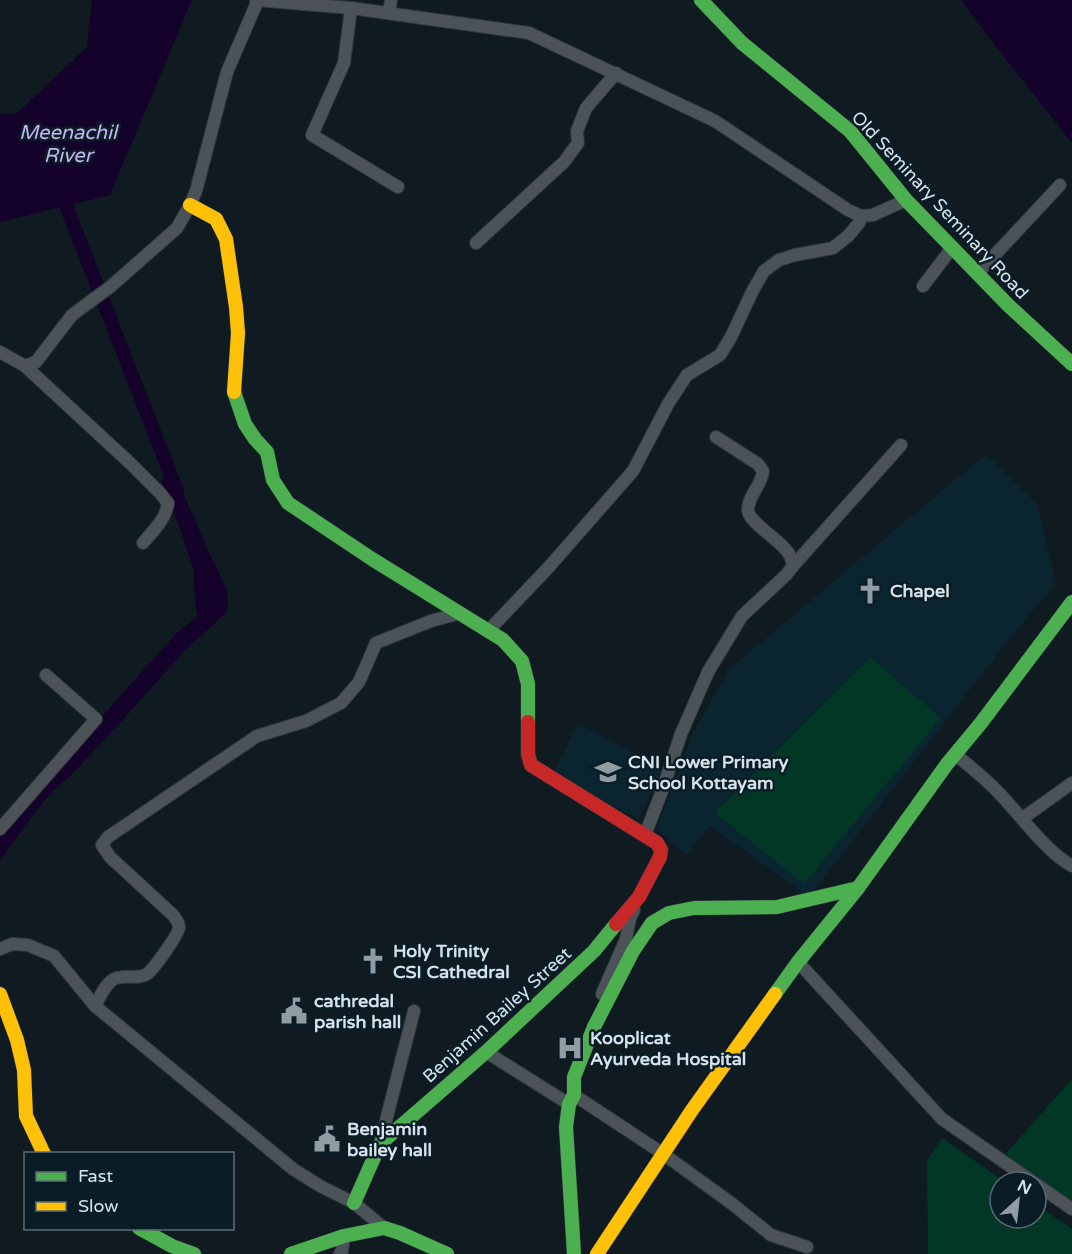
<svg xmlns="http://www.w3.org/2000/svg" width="1072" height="1254" font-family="'Varela Round',sans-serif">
	<rect width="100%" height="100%" fill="#101b21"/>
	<g fill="#0a2430">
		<polygon points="986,454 1037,504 1056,584 1013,634 809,897 710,826 686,855 656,830 693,733 729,669"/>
		<polygon points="578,723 664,769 638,819 553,774"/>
	</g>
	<g fill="#023625">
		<polygon points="870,657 941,718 804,884 715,813"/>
		<polygon points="1072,1079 1072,1204 1002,1158"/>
		<polygon points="942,1138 1005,1182 1000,1182 1000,1218 1036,1218 1036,1204 1072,1229 1072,1254 928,1254 927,1161"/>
	</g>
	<g fill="#14022b">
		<polygon points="92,0 192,0 110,195 0,222 0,114 16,114 87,47"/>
		<polygon points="961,0 1072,0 1072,143 993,43"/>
		<polygon points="175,474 208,550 227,589 228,610 211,627 187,648 122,721 72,774 46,798 0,860 0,835 120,696 175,635 198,615 196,612 193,568 178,523 161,480"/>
	</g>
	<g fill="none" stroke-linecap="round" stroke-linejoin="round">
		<polyline stroke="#14022b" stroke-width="14" points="60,190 177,491"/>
		<g stroke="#2f363b" stroke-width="14">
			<g id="street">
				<polyline points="256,0 351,8 529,33 715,121 848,210 861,216 873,215 906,200"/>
				<polyline points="351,8 344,63 312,135 398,187"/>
				<polyline points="389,13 391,0"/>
				<polyline points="476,243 564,162 578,143 577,131 586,108 616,73"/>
				<polyline points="977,274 1060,185"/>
				<polyline points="923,286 952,248"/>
				<polyline points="0,352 25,366 36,362 72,315 110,287 177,228 190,205 196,191 227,72 258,0"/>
				<path d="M25,366L130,463L160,493L168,503C166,519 153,531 143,543"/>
				<polyline points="793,566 901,445"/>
				<polyline points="488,631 548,568 633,471 668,404 687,375 720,355 731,337 752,292 764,271 779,260 795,255 833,248 848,236 859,223 861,216"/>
				<path d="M955,754C969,766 984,777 997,791C1019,813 1045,851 1072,866"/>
				<polyline points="1023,818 1072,783"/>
				<polyline points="0,829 96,719 46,675"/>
				<path d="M645,835L662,791L681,734L708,672L742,616L786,575L793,566C792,563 792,559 790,556C784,542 750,524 748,511C747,497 762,485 763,471L758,464L716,437"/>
				<polyline points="0,949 12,944 28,945 54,956 95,1006 293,1169 320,1186 354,1203 384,1228"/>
				<polyline points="798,962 942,1119 1033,1182"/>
				<polyline points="602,994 626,939 630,918 634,910"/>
				<path d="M95,1006C100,997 105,984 114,979C124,974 138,980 147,974C153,970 179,934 179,927C179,922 176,919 173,915L110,857L102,845L108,837L257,736L306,721L341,703L359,682L376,643L431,621L460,613"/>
				<polyline points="486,1052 569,1104"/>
				<polyline points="574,1095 662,1153 731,1203 771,1235 807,1247"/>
				<polyline points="380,1144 414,1011"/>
				<polyline points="1036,1184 1072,1209"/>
				<polyline points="340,1254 342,1251 344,1236"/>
			</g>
		</g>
		<g stroke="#2f363b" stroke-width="15">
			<g id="fast">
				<polyline points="701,0 742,43 850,131 906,200 1008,305 1072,364"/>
				<polyline points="234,392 245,424 255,439 267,452 273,480 288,503 372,559 503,640 522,661 528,684 528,722"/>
				<polyline points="775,994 798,962 858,888 947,764 981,723 1072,602"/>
				<polyline points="354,1203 380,1144 486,1052 594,951 616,924"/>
				<polyline points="139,1228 172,1246 194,1254"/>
				<polyline points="291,1254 344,1236 384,1228 400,1233 447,1254"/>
				<polyline points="574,1254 566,1127 569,1104 574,1095 574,1077 594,1027 633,951 652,923 669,913 694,908 777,907 858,888"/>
			</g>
		</g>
		<g stroke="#2f363b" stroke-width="15">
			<g id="slow">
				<polyline points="190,205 216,219 226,239 236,307 238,333 234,392"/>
				<polyline points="0,994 17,1040 24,1070 26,1116 44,1154"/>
				<polyline points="597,1254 692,1110 775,994"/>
			</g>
		</g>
		<g stroke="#2f363b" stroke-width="15">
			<polyline id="jam" points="528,722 528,754 531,765 657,843 661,850 660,857 639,897 616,924"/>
		</g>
		<use href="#street" stroke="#4b5358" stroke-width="12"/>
		<use href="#fast" stroke="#4caf50" stroke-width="14"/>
		<use href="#slow" stroke="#ffc107" stroke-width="14"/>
		<use href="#jam" stroke="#c62828" stroke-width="14"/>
	</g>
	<defs>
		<g id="church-bare" transform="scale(2.07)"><path d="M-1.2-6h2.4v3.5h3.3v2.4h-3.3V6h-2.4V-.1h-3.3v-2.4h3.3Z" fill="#919da4" stroke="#0a1d27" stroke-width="2.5" paint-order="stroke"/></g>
		<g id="school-bare" transform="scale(2.07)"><path d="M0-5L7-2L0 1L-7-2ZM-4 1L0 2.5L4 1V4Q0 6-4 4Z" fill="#919da4" stroke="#0a1d27" stroke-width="2.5" paint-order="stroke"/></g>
		<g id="civic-bare" transform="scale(2.07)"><path d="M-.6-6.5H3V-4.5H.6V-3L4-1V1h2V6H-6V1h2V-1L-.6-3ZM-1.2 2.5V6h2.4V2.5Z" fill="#919da4" stroke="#0a1d27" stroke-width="2.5" paint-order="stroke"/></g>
		<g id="hospital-bare" transform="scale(2.07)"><path d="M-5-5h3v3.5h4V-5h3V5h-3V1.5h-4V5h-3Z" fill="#919da4" stroke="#0a1d27" stroke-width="2.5" paint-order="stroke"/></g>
	</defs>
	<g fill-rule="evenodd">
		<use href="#church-bare" x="870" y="591"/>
		<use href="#school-bare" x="608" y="772"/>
		<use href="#church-bare" x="373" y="961"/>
		<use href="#civic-bare" x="294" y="1011"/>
		<use href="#hospital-bare" x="570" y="1048"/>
		<use href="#civic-bare" x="327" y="1139"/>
	</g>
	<g text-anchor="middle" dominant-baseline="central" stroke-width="5" stroke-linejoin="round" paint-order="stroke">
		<g font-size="18" fill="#d7e3ea" stroke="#0a1d27">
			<text transform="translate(940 205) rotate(47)">Old Seminary Seminary Road</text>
			<text transform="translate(497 1015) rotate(-42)">Benjamin Bailey Street</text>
		</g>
		<g font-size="18" font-weight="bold" fill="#d7e3ea" stroke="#0a1d27" text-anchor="start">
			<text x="890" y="591">Chapel</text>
			<text x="628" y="762">CNI Lower Primary<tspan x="628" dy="21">School Kottayam</tspan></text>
			<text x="393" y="951">Holy Trinity<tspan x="393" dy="21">CSI Cathedral</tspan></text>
			<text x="314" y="1001">cathredal<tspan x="314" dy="21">parish hall</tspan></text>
			<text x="590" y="1038">Kooplicat<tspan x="590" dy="21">Ayurveda Hospital</tspan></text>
			<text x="347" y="1129">Benjamin<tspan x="347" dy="21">bailey hall</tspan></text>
		</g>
		<g font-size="20" font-style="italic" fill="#c8b3f4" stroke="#0a1d27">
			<text x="68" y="133">Meenachil<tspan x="68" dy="23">River</tspan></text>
		</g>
	</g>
	<rect x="24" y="1152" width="210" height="78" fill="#0a1d27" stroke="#5c6c75" stroke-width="1.5"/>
	<rect x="36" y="1172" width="30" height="9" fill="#4caf50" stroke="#5c6c75" stroke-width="1.5"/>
	<text x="78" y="1182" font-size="18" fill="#d7e3ea">Fast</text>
	<rect x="36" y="1202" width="30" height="9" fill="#ffc107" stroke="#5c6c75" stroke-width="1.5"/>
	<text x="78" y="1212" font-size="18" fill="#d7e3ea">Slow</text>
	<g transform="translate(1018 1200) rotate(27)"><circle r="28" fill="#0a1d27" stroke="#5c6c75" stroke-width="1.5"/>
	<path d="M0-4.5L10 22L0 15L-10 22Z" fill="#919da4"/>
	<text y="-9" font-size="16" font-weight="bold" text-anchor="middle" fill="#d7e3ea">N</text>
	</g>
</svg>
